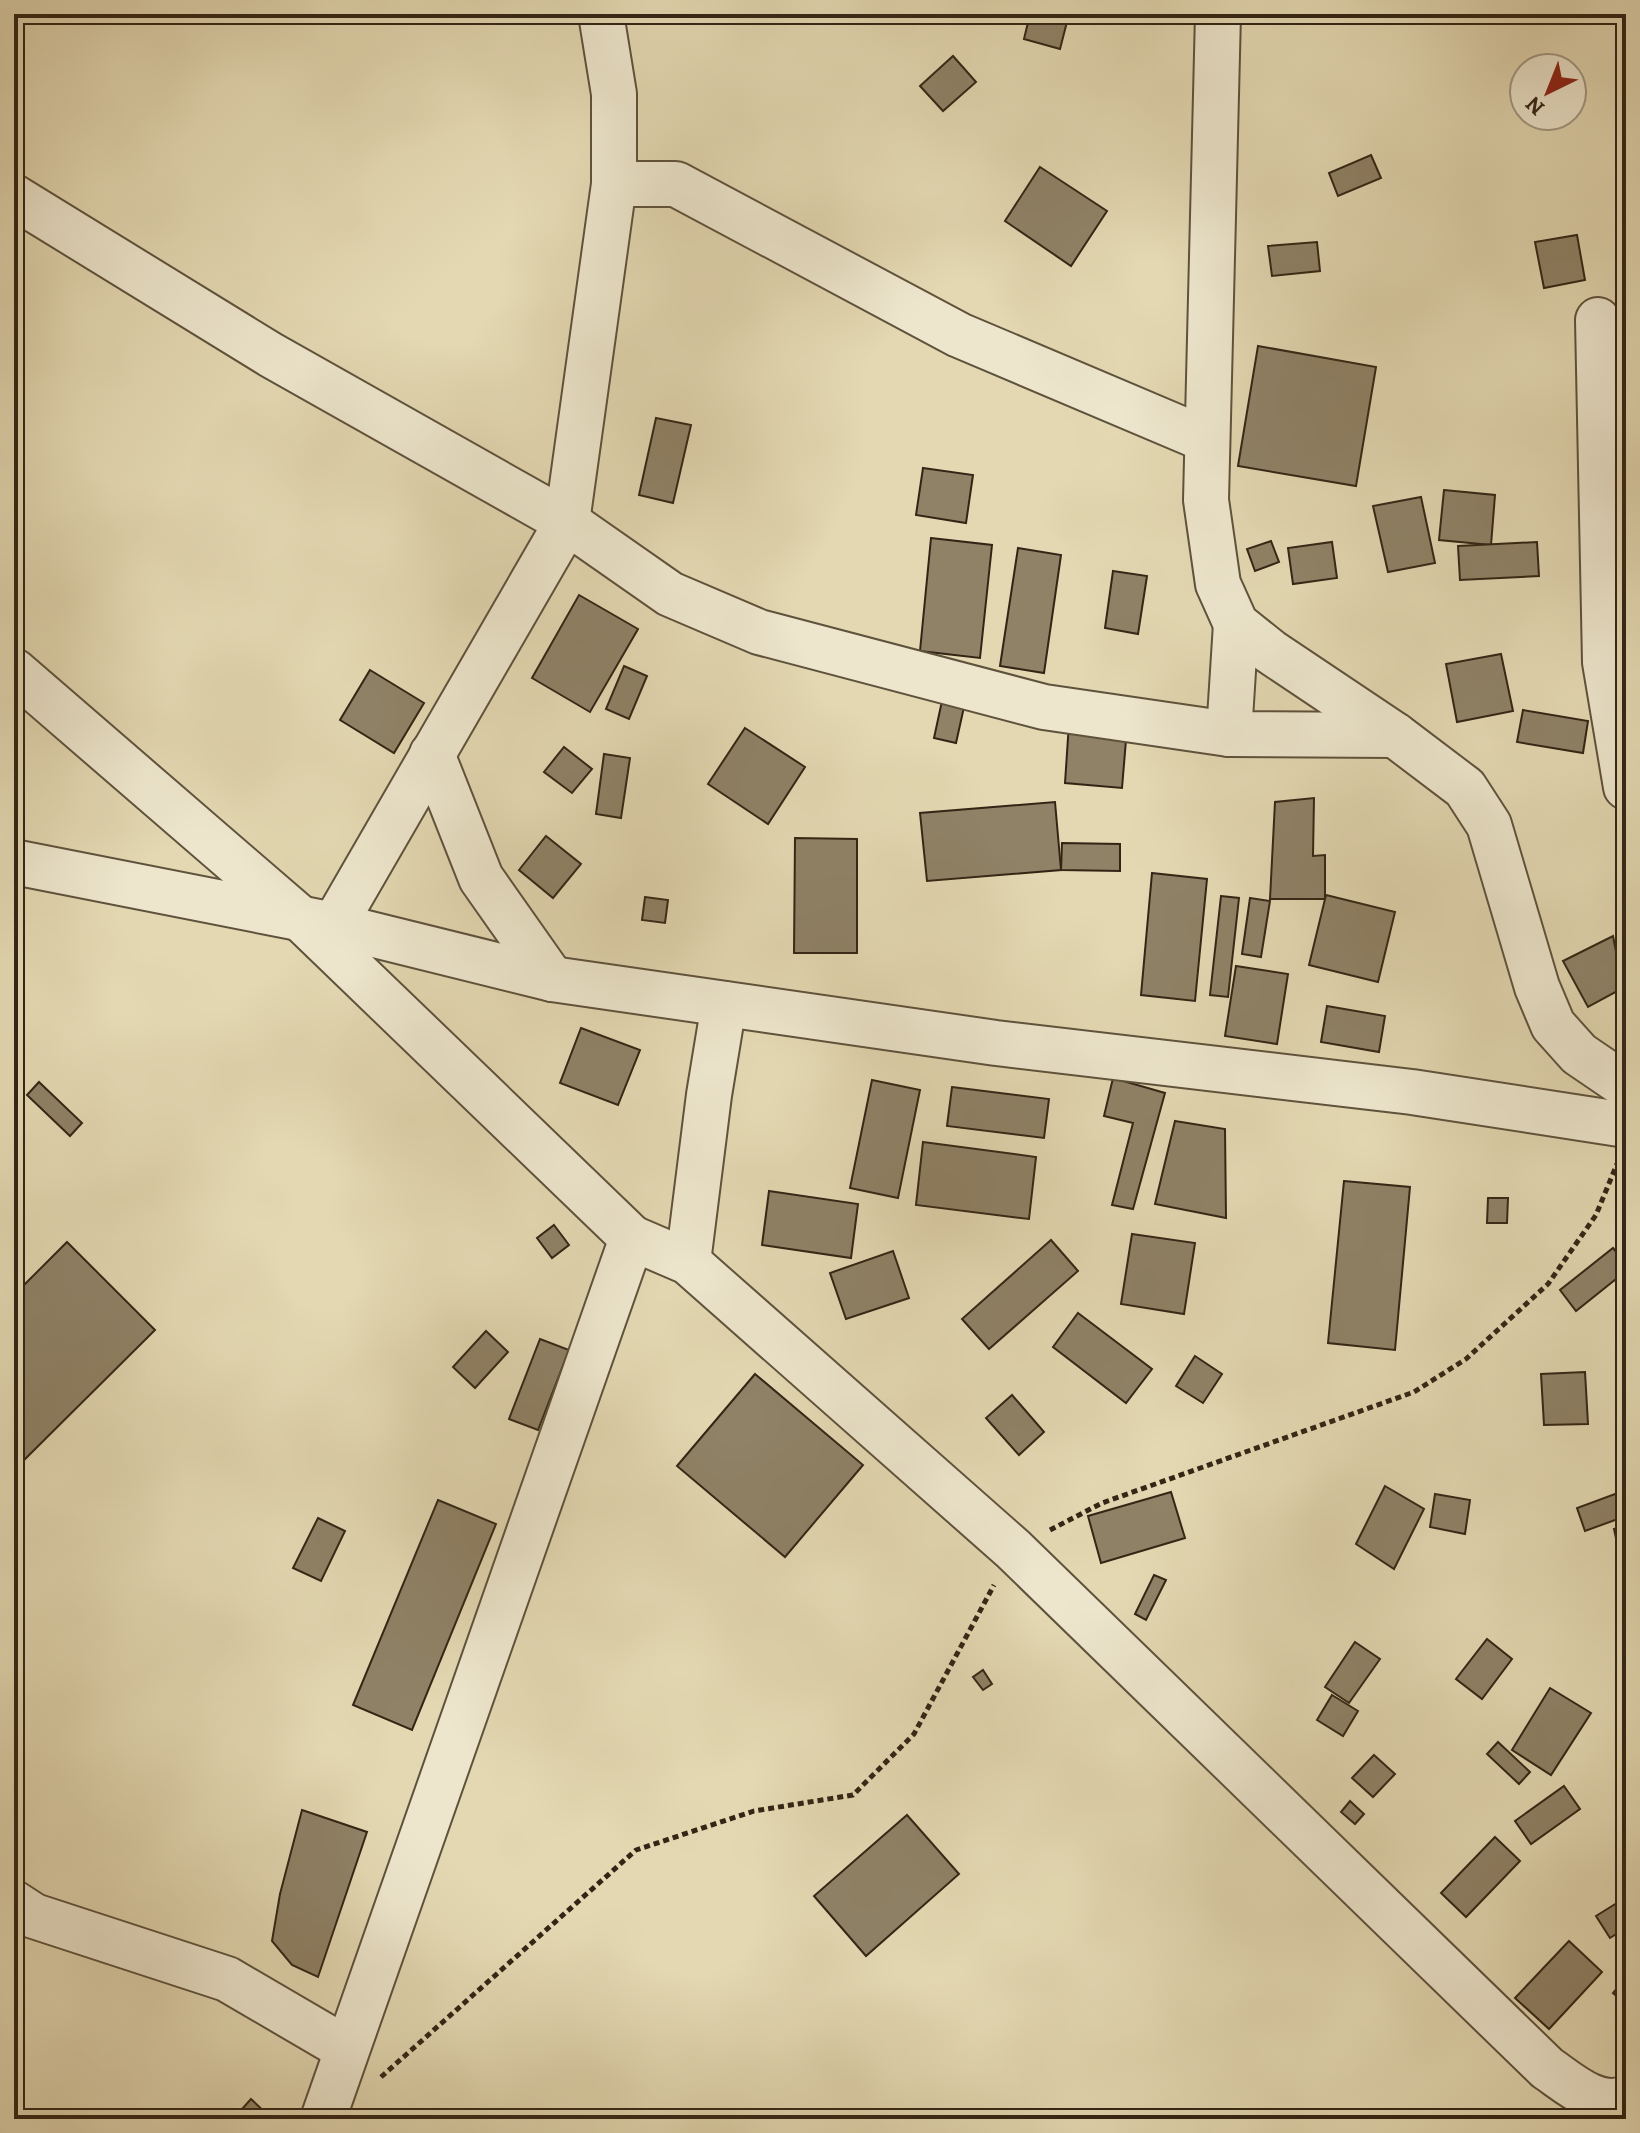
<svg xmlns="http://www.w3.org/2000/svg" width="1640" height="2133" font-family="Alegreya,serif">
	<rect width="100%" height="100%" fill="#e3d8b2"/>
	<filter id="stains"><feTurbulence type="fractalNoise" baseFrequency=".0025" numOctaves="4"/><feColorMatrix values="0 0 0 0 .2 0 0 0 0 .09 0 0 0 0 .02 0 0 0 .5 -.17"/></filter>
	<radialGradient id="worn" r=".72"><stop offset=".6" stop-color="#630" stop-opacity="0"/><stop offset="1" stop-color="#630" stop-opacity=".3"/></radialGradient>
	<g fill="#8f8267" stroke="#332515" stroke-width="2">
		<polygon points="1030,14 1069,14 1060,49 1024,39"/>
		<polygon points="953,56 976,82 943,111 920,86"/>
		<polygon points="1371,155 1381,178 1338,196 1329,173"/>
		<polygon points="1040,167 1107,211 1071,266 1005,221"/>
		<polygon points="1577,235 1585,280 1544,288 1535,242"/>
		<polygon points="1317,242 1320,271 1272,276 1268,246"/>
		<polygon points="1258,346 1376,367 1356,486 1238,466"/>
		<polygon points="656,418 691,425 673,503 639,495"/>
		<polygon points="923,468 973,475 966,523 916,515"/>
		<polygon points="1444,490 1495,495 1491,545 1439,540"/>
		<polygon points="1421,497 1435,563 1388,572 1373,506"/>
		<polygon points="931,538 992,545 980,658 920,651"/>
		<polygon points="1271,541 1279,562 1255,571 1247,549"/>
		<polygon points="1332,542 1337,578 1293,584 1288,548"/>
		<polygon points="1537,542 1539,576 1460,580 1458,546"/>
		<polygon points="1018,548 1061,555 1044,673 1000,666"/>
		<polygon points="1113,571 1147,576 1138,634 1105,628"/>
		<polygon points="579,595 638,629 590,712 532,678"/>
		<polygon points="1501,654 1513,711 1457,722 1446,664"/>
		<polygon points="624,666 647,676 629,719 606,709"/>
		<polygon points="370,670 424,703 394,753 340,720"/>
		<polygon points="942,701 964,707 956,743 934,738"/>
		<polygon points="1523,710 1588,721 1583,753 1517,742"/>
		<polygon points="1069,723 1127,728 1122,788 1065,783"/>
		<polygon points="745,728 805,767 768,824 708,784"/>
		<polygon points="564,747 592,769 572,793 544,772"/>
		<polygon points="604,754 630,758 621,818 596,814"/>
		<polygon points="1314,798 1313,856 1325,855 1325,899 1270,899 1275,802"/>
		<polygon points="1055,802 1061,870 927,881 920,813"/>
		<polygon points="546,836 581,864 553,898 519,870"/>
		<polygon points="795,838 857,839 857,953 794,953"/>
		<polygon points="1062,843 1120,844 1120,871 1061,870"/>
		<polygon points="1152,873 1207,879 1195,1001 1141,995"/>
		<polygon points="1326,895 1395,912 1378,982 1309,965"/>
		<polygon points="1221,896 1239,898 1228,997 1210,995"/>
		<polygon points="645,897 668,900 665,923 642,920"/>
		<polygon points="1250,898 1270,901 1261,957 1242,954"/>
		<polygon points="1613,936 1623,988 1588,1007 1563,961"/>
		<polygon points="1236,966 1288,974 1277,1044 1225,1036"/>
		<polygon points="1327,1006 1385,1016 1379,1052 1321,1042"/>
		<polygon points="581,1028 640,1050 618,1105 560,1083"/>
		<polygon points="1113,1078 1165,1093 1133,1209 1112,1205 1133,1123 1104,1116"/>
		<polygon points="872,1080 920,1090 898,1198 850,1188"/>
		<polygon points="39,1082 82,1123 70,1136 27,1095"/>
		<polygon points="952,1087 1049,1099 1044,1138 947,1126"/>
		<polygon points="1175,1121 1225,1129 1226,1218 1155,1204"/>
		<polygon points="923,1142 1036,1157 1029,1219 916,1205"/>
		<polygon points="1344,1181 1410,1187 1395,1350 1328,1343"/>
		<polygon points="769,1191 858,1204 851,1258 762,1245"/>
		<polygon points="1488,1198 1508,1198 1507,1223 1487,1223"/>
		<polygon points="554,1225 569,1245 552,1258 537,1238"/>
		<polygon points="1132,1234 1195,1243 1184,1314 1121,1304"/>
		<polygon points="1051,1240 1078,1271 989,1349 962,1319"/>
		<polygon points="67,1242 155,1330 14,1470 14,1295"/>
		<polygon points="1613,1248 1626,1264 1626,1271 1576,1311 1560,1290"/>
		<polygon points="893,1251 909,1298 846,1319 830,1273"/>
		<polygon points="1078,1313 1152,1369 1126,1403 1053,1347"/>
		<polygon points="486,1331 508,1352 475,1388 453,1367"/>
		<polygon points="540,1339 569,1350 538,1430 509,1419"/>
		<polygon points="1195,1356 1222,1374 1203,1403 1176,1386"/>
		<polygon points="1585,1372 1588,1424 1544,1425 1541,1374"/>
		<polygon points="755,1374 863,1465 785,1557 677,1466"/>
		<polygon points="1012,1395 1044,1432 1019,1455 986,1418"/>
		<polygon points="1385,1486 1424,1509 1394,1569 1356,1544"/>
		<polygon points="1626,1490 1626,1516 1585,1531 1577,1508"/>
		<polygon points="1171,1492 1185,1538 1101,1563 1088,1516"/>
		<polygon points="1435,1494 1470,1500 1465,1534 1430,1527"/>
		<polygon points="438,1500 496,1524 412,1730 353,1705"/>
		<polygon points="318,1518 345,1531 321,1581 293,1568"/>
		<polygon points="1626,1526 1626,1585 1614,1529"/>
		<polygon points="1154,1575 1166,1580 1146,1620 1135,1614"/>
		<polygon points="1487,1639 1512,1659 1482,1699 1456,1679"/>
		<polygon points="1355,1642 1380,1659 1349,1703 1325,1687"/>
		<polygon points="983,1670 992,1684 983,1690 973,1677"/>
		<polygon points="1550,1688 1591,1713 1551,1775 1512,1750"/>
		<polygon points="1332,1695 1358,1711 1343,1736 1317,1720"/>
		<polygon points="1498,1742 1530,1772 1519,1784 1487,1754"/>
		<polygon points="1374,1755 1395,1774 1373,1797 1352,1778"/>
		<polygon points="1564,1786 1580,1809 1531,1844 1515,1821"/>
		<polygon points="1350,1801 1364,1814 1355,1824 1341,1812"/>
		<polygon points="302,1810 367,1832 318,1977 292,1965 272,1941 280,1894"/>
		<polygon points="907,1815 959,1874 866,1956 814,1896"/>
		<polygon points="1495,1837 1520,1861 1466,1917 1441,1893"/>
		<polygon points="1625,1898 1626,1928 1610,1938 1596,1916"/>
		<polygon points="1569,1941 1602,1972 1549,2029 1515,1998"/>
		<polygon points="1626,1977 1626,2004 1613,1993"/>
		<polygon points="251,2099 270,2117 268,2119 233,2119"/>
	</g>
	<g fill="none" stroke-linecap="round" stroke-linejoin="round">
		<g stroke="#5f523c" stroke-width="48">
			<g id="street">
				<polyline points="1218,14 1206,500 1218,584 1236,624 1271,652 1395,735 1465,788 1489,825 1537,987 1553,1025 1579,1054 1626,1086"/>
				<polyline points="614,184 676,184 959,335 1207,440"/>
				<polyline points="14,197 271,355 567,522 670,594 759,632 1044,707 1229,734 1395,735"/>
				<polyline points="1598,320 1605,662 1626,787"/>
				<polyline points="14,671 301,919 632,1238 323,2119"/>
				<polyline points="1229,734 1236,624"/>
				<polyline points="432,754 481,878 552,979"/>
				<polyline points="14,862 334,925 552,979 996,1043 1412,1092 1626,1125"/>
				<polyline points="334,925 567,522 614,184 614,94 601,14"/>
				<path d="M632,1238L688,1262L1013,1549L1547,2068C1569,2083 1598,2110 1626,2098"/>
				<polyline points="688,1262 709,1095 724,1004"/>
				<polyline points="14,1903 34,1916 227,1979 345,2048"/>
			</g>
		</g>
		<g stroke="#332515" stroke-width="5" stroke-dasharray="6 4" stroke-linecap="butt">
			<polyline points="1050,1530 1102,1503 1414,1392 1466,1359 1548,1284 1596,1215 1617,1164"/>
			<polyline points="381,2077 636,1850 754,1811 853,1795 914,1734 994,1585"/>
		</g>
		<use href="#street" stroke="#ede6cd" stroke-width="44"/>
	</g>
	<rect width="1640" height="2133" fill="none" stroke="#e3d8b2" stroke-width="48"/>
	<rect x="16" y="16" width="1608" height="2101" fill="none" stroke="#332515" stroke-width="4"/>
	<rect x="24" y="24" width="1592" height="2085" fill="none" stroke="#332515" stroke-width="2"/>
	<g transform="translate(1548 92) rotate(223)"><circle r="38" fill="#ede6cd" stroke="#a39983" stroke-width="2"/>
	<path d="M0-6L14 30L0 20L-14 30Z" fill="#8f2418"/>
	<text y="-12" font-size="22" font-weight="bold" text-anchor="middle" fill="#332515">N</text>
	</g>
	<rect width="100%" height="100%" filter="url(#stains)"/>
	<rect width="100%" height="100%" fill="url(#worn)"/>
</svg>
